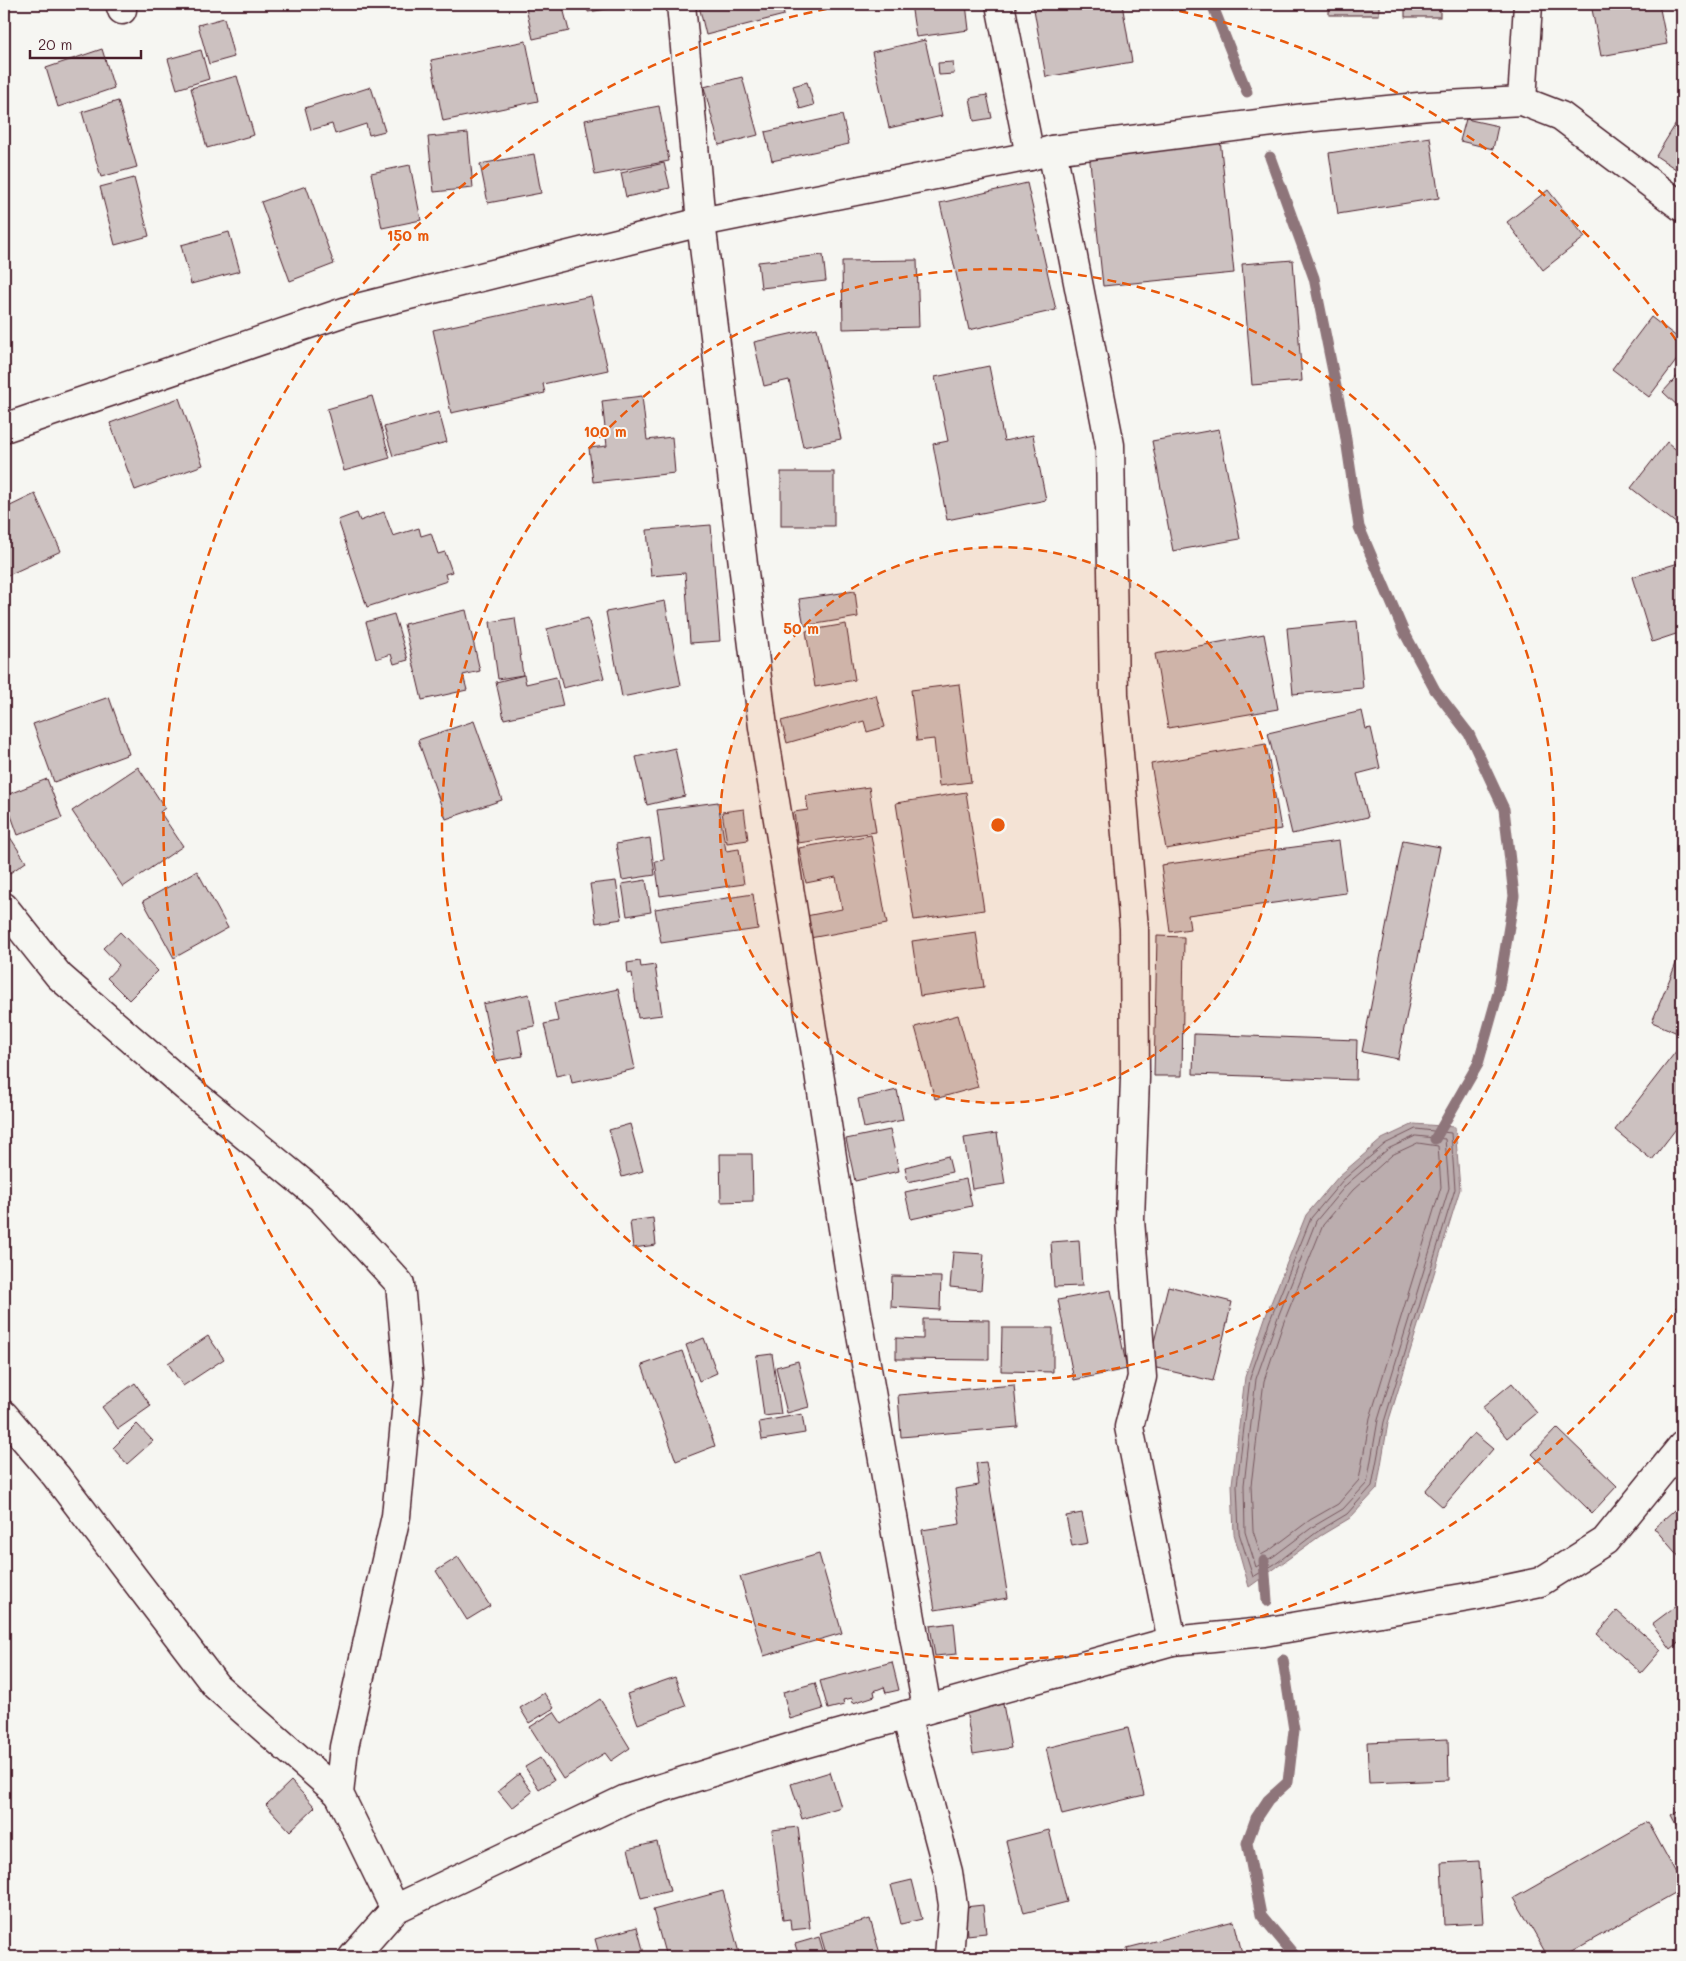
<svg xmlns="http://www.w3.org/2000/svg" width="1686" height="1961" font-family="Mali,sans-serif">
	<rect width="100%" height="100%" fill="#f6f6f2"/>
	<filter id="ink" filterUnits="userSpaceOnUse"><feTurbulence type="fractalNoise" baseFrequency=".02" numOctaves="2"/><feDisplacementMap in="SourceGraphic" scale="10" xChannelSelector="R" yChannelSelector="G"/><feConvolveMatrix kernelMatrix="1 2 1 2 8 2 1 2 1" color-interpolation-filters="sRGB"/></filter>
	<g filter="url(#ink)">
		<polygon fill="#bbadae" stroke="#8e747a" points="1414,1124 1455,1127 1460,1189 1388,1423 1377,1489 1350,1518 1320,1536 1249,1587 1234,1534 1232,1484 1245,1377 1265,1318 1306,1215 1339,1176 1382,1139"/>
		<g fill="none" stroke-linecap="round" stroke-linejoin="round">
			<g stroke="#77585f" stroke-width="1">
				<polygon points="1416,1129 1451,1133 1455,1189 1384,1422 1372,1486 1347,1514 1317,1532 1278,1562 1253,1577 1239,1533 1237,1485 1250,1378 1270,1320 1311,1218 1343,1180 1385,1144"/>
				<polygon points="1416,1136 1445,1139 1449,1188 1378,1420 1367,1483 1343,1509 1314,1526 1274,1556 1256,1567 1245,1532 1244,1485 1256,1379 1276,1322 1316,1221 1347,1184 1388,1149"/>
				<polygon points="1418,1143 1438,1146 1441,1187 1370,1418 1359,1480 1338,1504 1310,1520 1270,1550 1261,1555 1253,1531 1251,1485 1264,1381 1283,1324 1323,1225 1353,1190 1392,1155"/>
			</g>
			<g stroke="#8e747a" stroke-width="11">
				<polyline points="1212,4 1247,92"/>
				<polyline points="1270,157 1314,278 1344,426 1359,527 1403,630 1435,690 1469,734 1504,809 1514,896 1498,993 1478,1064 1435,1139"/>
				<polyline points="1264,1561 1267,1601"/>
				<polyline points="1283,1660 1294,1730 1288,1782 1268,1800 1256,1818 1247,1843 1261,1915 1296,1957"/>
				<polyline points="1675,1957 1682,1951"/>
			</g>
		</g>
		<g fill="#ccc1c0" stroke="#4a1f2b">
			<polygon points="525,4 562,4 569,31 533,39"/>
			<polygon points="587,4 612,4 613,8 588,12"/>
			<polygon points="707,4 782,4 784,15 706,35 699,6"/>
			<polygon points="911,4 966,4 969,30 916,37"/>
			<polygon points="1033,4 1122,4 1132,62 1046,77"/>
			<rect x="1329" y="4" width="50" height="11"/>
			<rect x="1405" y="4" width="35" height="13"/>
			<polygon points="1591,4 1659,4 1667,44 1601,56"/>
			<polygon points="224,18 234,57 209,64 198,25"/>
			<polygon points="925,40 942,116 889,128 872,52"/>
			<polygon points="526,41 538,101 443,121 431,60"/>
			<polygon points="102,49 114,88 58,107 46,68"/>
			<polygon points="201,50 209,79 177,89 168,59"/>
			<polygon points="953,62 954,74 939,75 938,63"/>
			<polygon points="237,76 254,135 207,148 191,88"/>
			<polygon points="742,77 758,135 719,145 704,87"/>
			<polygon points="807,82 814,105 800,109 793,86"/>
			<polygon points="371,87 385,131 369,135 366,124 335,134 332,124 311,130 305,108"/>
			<polygon points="987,95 992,118 974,121 970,98"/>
			<polygon points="118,101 137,167 101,177 82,112"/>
			<polygon points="659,106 669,161 595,175 585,120"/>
			<polygon points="1682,114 1682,173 1656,156"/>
			<polygon points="842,115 849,144 772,161 765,132"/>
			<polygon points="1466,119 1498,126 1493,149 1460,141"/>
			<polygon points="468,133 473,188 434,192 428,137"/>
			<polygon points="1430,137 1439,198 1338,214 1329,153"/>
			<polygon points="1220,139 1234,273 1103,286 1089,152"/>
			<polygon points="534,154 541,193 488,203 480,164"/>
			<polygon points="664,163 670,188 626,197 621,173"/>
			<polygon points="410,165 421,220 382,228 371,173"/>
			<polygon points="134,178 149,236 115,245 100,187"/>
			<polygon points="1027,183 1056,310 969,330 940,203"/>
			<polygon points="306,186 334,264 290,281 261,202"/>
			<polygon points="1548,190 1585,237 1543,270 1507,222"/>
			<polygon points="229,232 240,271 191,284 181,245"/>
			<polygon points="823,255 826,281 761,288 758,262"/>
			<polygon points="917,260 919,327 843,329 842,261"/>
			<polygon points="1293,260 1302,381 1252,385 1242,264"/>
			<polygon points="591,296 608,370 543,384 545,393 451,413 433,330"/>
			<polygon points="1651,317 1682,341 1682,353 1649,397 1612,369"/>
			<polygon points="817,328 841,439 803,447 789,380 764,386 754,342"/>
			<polygon points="989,366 1004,441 1033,435 1046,500 947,520 933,444 948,441 935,377"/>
			<polygon points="1682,371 1682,410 1663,392"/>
			<polygon points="372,396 390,458 344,471 327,409"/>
			<polygon points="642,396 647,440 672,437 675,473 593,482 589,448 607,446 602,401"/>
			<polygon points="179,398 203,465 135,490 110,423"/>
			<polygon points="439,412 447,442 393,456 384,427"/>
			<polygon points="1219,429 1240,539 1173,551 1152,441"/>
			<polygon points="1667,442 1680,453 1682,450 1682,528 1631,488"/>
			<rect x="781" y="472" width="53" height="54"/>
			<polygon points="35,494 61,551 4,577 4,509"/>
			<polygon points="384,512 393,536 419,528 421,536 431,533 438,554 445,552 452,572 445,574 447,581 367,607 338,520 357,513 360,521"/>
			<polygon points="711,525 720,641 690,643 685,573 651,576 647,530"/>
			<polygon points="1682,562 1682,632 1652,642 1632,577"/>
			<polygon points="855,591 858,617 804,626 799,599"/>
			<polygon points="665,601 681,685 622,697 606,612"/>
			<polygon points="466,610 480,671 463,675 467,690 422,700 404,624"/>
			<polygon points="394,614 408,660 394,664 391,654 376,659 366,622"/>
			<polygon points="515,618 523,675 498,679 490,622"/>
			<polygon points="588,618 604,678 563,688 547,629"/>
			<polygon points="1357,621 1363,688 1293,694 1287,628"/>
			<polygon points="846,624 855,680 815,687 806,631"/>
			<polygon points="1264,634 1278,709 1168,728 1155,654"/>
			<polygon points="524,675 526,684 556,677 563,706 504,719 496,682"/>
			<polygon points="959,684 971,782 939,786 934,739 917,741 911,690"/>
			<polygon points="876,695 885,727 867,732 864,721 787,743 781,721"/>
			<polygon points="109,697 129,754 54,782 33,724"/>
			<polygon points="1362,711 1366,729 1371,728 1380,768 1357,774 1368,817 1292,834 1268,733"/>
			<polygon points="474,721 502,800 446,819 418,740"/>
			<polygon points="1266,744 1281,829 1166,849 1151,764"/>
			<polygon points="675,748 685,796 647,805 636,757"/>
			<polygon points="138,767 165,808 160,812 183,846 123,887 72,811"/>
			<polygon points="47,779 62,818 18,835 4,796"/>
			<polygon points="869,787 876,832 798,843 794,812 808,810 806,796"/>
			<polygon points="966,792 984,910 914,920 896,803"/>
			<polygon points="718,802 726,851 739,849 744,884 660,896 655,861 664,860 657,810"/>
			<polygon points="744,809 748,840 727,843 722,812"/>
			<polygon points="8,834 26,862 4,877 4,836"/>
			<polygon points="871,835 887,924 810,938 806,916 842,909 836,877 806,883 799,848"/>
			<polygon points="650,838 655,875 622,880 616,844"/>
			<polygon points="1403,840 1440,847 1398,1059 1362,1052"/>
			<polygon points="1339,841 1346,893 1188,915 1190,929 1170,932 1161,865"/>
			<polygon points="197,871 228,928 174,958 143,901"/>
			<polygon points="646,880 651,912 627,916 622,884"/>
			<polygon points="616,881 622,919 596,923 590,884"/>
			<polygon points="753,894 758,929 661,943 655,909"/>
			<polygon points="120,932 158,971 129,1000 107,978 119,965 103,948"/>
			<polygon points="976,932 984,987 920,996 912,941"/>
			<polygon points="1157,936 1184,937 1182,1076 1154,1076"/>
			<polygon points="1682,949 1682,1035 1652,1022"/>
			<polygon points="640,961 641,967 655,965 662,1015 638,1018 632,973 628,974 627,963"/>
			<polygon points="618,989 635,1069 572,1083 570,1073 556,1076 544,1024 558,1021 554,1003"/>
			<polygon points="529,994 535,1026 518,1029 523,1056 495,1061 483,1004"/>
			<polygon points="958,1015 978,1087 935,1099 915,1027"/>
			<polygon points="1194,1034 1357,1040 1356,1080 1193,1074"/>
			<polygon points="1677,1050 1682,1055 1682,1121 1652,1160 1615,1130"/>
			<polygon points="897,1090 903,1120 864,1128 858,1099"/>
			<polygon points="630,1124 643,1171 622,1177 609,1130"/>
			<polygon points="890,1130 899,1171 855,1181 846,1139"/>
			<polygon points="997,1133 1005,1184 972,1189 964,1138"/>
			<polygon points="720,1154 752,1154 753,1201 721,1202"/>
			<polygon points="948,1156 952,1172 908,1182 905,1167"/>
			<polygon points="966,1179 972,1206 911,1219 905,1192"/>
			<polygon points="653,1218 656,1245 633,1248 630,1221"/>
			<polygon points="1079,1240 1082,1286 1054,1287 1051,1242"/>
			<polygon points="953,1252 984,1254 981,1290 950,1287"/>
			<polygon points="892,1276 941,1277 940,1310 891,1307"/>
			<polygon points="1168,1286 1232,1302 1213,1381 1148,1366"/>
			<polygon points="1111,1290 1127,1369 1074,1380 1058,1300"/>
			<polygon points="923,1319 989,1320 989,1360 896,1359 896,1338 923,1339"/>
			<polygon points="1002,1328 1053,1328 1053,1372 1001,1371"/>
			<polygon points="208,1336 224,1359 183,1386 168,1363"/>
			<polygon points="704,1338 717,1373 699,1381 686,1345"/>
			<polygon points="682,1351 715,1446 676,1461 642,1365"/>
			<polygon points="772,1354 781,1414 764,1416 756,1356"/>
			<polygon points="798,1361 809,1407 787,1413 776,1367"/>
			<polygon points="135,1383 151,1406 118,1429 102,1407"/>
			<polygon points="1512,1383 1537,1413 1507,1438 1482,1408"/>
			<polygon points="1014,1385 1018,1427 901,1437 898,1395"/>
			<polygon points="802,1414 805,1433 762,1440 759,1422"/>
			<polygon points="137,1424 153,1441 127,1464 113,1448"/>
			<polygon points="1557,1428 1617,1486 1592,1513 1532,1454"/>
			<polygon points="1474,1433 1493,1449 1443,1507 1425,1491"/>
			<polygon points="986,1462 1008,1598 935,1610 922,1530 960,1524 955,1489 979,1485 976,1463"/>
			<polygon points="1682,1503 1682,1560 1654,1528"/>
			<polygon points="1082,1513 1088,1543 1072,1546 1066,1516"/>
			<polygon points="819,1554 842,1633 764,1656 740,1577"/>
			<polygon points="458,1557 490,1606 467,1620 436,1571"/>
			<polygon points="1676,1606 1682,1614 1682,1640 1671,1649 1652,1624"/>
			<polygon points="1617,1611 1661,1650 1641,1673 1597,1634"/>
			<polygon points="954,1623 957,1654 935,1656 930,1626"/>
			<polygon points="892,1662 899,1690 886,1693 884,1687 874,1691 875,1696 853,1703 852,1698 843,1700 844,1705 828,1709 820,1681"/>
			<polygon points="675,1677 686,1706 638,1724 627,1694"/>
			<polygon points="815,1683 823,1709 790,1719 783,1692"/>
			<polygon points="544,1693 554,1708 529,1723 520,1708"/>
			<polygon points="600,1699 630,1748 611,1761 605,1753 563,1779 530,1727 554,1712 562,1724"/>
			<polygon points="1003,1704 1011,1748 973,1754 966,1710"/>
			<polygon points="1128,1728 1144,1795 1062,1815 1046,1748"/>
			<polygon points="1448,1739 1449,1780 1369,1783 1367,1742"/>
			<polygon points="540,1758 554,1780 539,1789 525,1767"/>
			<polygon points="830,1772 841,1807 802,1819 791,1784"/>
			<polygon points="519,1774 532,1792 512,1808 498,1791"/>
			<polygon points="291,1781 315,1807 290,1831 266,1805"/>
			<polygon points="1682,1809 1682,1836 1671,1815"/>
			<polygon points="1648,1822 1682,1884 1682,1889 1562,1957 1548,1957 1514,1898"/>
			<polygon points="798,1827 810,1928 791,1930 790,1919 783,1920 772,1830"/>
			<polygon points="1049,1830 1067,1902 1024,1913 1006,1841"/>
			<polygon points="657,1842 670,1891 641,1898 628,1849"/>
			<polygon points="1479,1861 1483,1923 1444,1925 1441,1863"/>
			<polygon points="912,1880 922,1919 901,1924 891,1885"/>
			<polygon points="723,1891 740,1957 666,1957 653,1910"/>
			<polygon points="983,1905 986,1933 967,1935 965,1907"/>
			<polygon points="870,1919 881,1957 827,1957 820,1933"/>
			<polygon points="1234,1921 1243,1957 1129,1957 1127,1948"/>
			<polygon points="637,1927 645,1957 600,1957 595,1939"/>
			<polygon points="819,1937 825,1957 799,1957 795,1944"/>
		</g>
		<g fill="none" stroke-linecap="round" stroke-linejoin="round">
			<g stroke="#4a1f2b" stroke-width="31">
				<g id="minor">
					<polyline points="120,4 122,10"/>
					<polyline points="681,4 701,222 763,727 817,1060 849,1267 927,1709"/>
					<polyline points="1000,4 1030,156"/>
					<polyline points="1522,101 1528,4"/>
					<polyline points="1052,150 1110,445 1114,695 1134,928 1135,1078 1130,1220 1142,1377 1129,1427 1172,1641"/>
					<polyline points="4,428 353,309 701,222 1030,156 1052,150 1305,118 1429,106 1522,101 1561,116 1682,207"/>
					<polyline points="4,907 59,976 186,1087 321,1198 400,1284 409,1381 396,1516 344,1747 339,1794 395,1909"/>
					<polyline points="4,1415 56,1476 216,1686 339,1794"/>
					<polyline points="906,1715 948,1872 953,1905 949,1957"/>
					<polyline points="353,1957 395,1909 626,1799 789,1748 1172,1641 1264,1632 1474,1596 1540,1582 1605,1541 1682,1446"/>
				</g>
			</g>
			<use href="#minor" stroke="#f6f6f2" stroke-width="28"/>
		</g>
	</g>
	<circle cx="998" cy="825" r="278" fill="#e8590c" fill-opacity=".12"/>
	<g fill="none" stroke="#e8590c" stroke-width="2.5" stroke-dasharray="9 6">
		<circle cx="998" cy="825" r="278"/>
		<circle cx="998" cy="825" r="556"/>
		<path d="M1681 1303A834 834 0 1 1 846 5M1150 5A834 834 0 0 1 1681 347"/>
	</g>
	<circle cx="998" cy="825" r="8" fill="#e8590c" stroke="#f6f6f2" stroke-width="2.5"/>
	<g font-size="15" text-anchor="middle" font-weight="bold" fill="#e8590c" stroke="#f6f6f2" stroke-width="4" stroke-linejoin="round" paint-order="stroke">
		<text x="408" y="241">150 m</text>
		<text x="605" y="437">100 m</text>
		<text x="801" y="634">50 m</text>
	</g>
	<rect width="1686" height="1961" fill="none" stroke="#f6f6f2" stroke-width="20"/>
	<rect x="10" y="10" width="1666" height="1941" fill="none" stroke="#4a1f2b" stroke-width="2" filter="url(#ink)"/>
	<path d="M30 50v8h111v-8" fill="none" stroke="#4a1f2b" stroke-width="2.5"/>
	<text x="38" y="50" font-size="15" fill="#4a1f2b" stroke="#f6f6f2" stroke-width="4" paint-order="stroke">20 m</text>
</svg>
